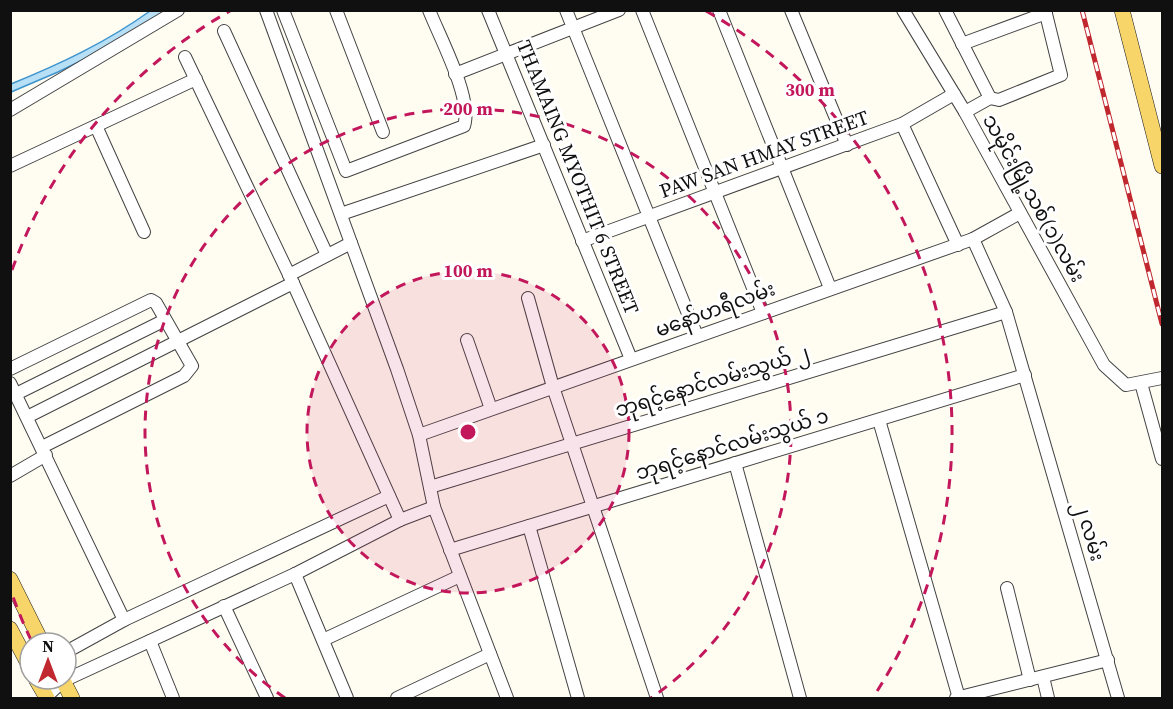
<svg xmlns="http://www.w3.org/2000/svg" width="1173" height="709" font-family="'Source Serif 4','Noto Sans Myanmar',serif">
	<rect width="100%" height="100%" fill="#fffcf2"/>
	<path fill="#b7dff6" stroke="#3e94cd" stroke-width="1.5" d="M150,11H165L122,41L58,72L11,92V84C60,64 107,42 150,11Z"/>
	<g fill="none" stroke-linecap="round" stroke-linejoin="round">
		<g stroke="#434343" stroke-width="14">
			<g id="minor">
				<polyline points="266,10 397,369 419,435 434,507"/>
				<path d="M283,10L346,171L464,126C473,99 440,38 429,10"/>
				<polyline points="336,10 383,132"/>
				<polyline points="488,10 631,359"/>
				<polyline points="566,10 697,336"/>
				<polyline points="642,10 763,313"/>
				<polyline points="719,10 830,288"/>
				<polyline points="791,10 847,145"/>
				<polyline points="903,10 965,112 1104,365 1126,385 1162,378"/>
				<polyline points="945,10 990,98"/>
				<polyline points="224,31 327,255"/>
				<polyline points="962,44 1046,13"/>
				<polyline points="185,57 293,283 400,520"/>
				<polyline points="455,74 619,10"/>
				<polyline points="10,110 178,10"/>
				<polyline points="965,112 990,98 999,100 1061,75 1045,10"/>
				<polyline points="902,124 958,245"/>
				<polyline points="96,126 144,232"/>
				<polyline points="10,166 196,79"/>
				<polyline points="341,214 544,145"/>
				<polyline points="973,239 1006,312 1118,698"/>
				<polyline points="582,241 902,124 954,94"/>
				<polyline points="289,275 351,243"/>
				<polyline points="528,298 553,387 657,698"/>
				<polyline points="467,340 491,409"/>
				<polyline points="10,369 151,300 156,303 192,366 184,376 42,447"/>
				<polyline points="10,383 124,620 66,652"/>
				<polyline points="1141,383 1162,459"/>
				<polyline points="16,394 165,320"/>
				<polyline points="27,417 293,283"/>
				<polyline points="879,420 959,698"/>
				<polyline points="419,435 973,239 1020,213"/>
				<polyline points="735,463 800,698"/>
				<polyline points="10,476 46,455"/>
				<polyline points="430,487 1006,312"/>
				<polyline points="529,526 578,698"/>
				<polyline points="450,550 1025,375"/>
				<polyline points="295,574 347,698"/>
				<polyline points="1007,588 1030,680"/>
				<polyline points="224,606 267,698"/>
				<polyline points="124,620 389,496"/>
				<polyline points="323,640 460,576"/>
				<polyline points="150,641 173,698"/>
				<polyline points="1043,677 1048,698"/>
				<polyline points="45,698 63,681 295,574 400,520 434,507 507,698"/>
				<polyline points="397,698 490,654"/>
				<polyline points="956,698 1108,660"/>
			</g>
		</g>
		<g stroke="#212121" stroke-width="16">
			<g id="major">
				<polyline points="1122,10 1162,166"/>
				<polyline points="10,579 42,643"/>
				<polyline points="10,629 30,667"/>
				<polyline points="36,679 47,698"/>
				<polyline points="62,679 72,698"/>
			</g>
		</g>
		<use href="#minor" stroke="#fff" stroke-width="12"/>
		<use href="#major" stroke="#f8d569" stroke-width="15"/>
		<g stroke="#c0272e" stroke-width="5">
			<polyline id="rail" points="1082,10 1162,324"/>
		</g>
		<use href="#rail" stroke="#fff" stroke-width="3" stroke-dasharray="9" stroke-linecap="butt"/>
	</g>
	<circle cx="468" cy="432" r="161" fill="#c2185b" fill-opacity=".12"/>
	<g fill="none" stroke="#c2185b" stroke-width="3" stroke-dasharray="10 8">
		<circle cx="468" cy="432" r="161"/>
		<path d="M285 698A323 323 0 1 1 651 698"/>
		<path d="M31 640A484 484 0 0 1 12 594M12 270A484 484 0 0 1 230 11M706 11A484 484 0 0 1 874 696"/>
	</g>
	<g text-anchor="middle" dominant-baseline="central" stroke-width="6" stroke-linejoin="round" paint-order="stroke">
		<g font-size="20" fill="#101010" stroke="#fff">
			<text transform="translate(764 154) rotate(-20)">PAW SAN HMAY STREET</text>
			<text transform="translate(578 177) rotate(68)">THAMAING MYOTHIT 6 STREET</text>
			<text transform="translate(1034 198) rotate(61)">သမိုင်းမြို့သစ်(၁)လမ်း</text>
			<text transform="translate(715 309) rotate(-20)">မနော်ဟရီလမ်း</text>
			<text transform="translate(712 381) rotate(-17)">ဘုရင့်နောင်လမ်းသွယ် ၂</text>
			<text transform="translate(732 444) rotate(-17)">ဘုရင့်နောင်လမ်းသွယ် ၁</text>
			<text transform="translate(1090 531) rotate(74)">၂ လမ်း</text>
		</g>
	</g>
	<circle cx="468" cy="432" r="9" fill="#c2185b" stroke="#fff" stroke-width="3"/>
	<g font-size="18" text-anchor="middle" font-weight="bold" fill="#c2185b" stroke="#fff" stroke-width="6" stroke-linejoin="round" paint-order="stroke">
		<text x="810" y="96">300 m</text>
		<text x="468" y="115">200 m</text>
		<text x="468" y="277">100 m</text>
	</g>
	<rect width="1173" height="709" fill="none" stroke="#101010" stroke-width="24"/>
	<g transform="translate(48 661)"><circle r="28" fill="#ffffff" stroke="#9f9f9f" stroke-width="1.5"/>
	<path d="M0-4.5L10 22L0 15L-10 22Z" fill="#c0272e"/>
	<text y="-9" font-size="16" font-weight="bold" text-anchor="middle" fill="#101010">N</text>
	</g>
</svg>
